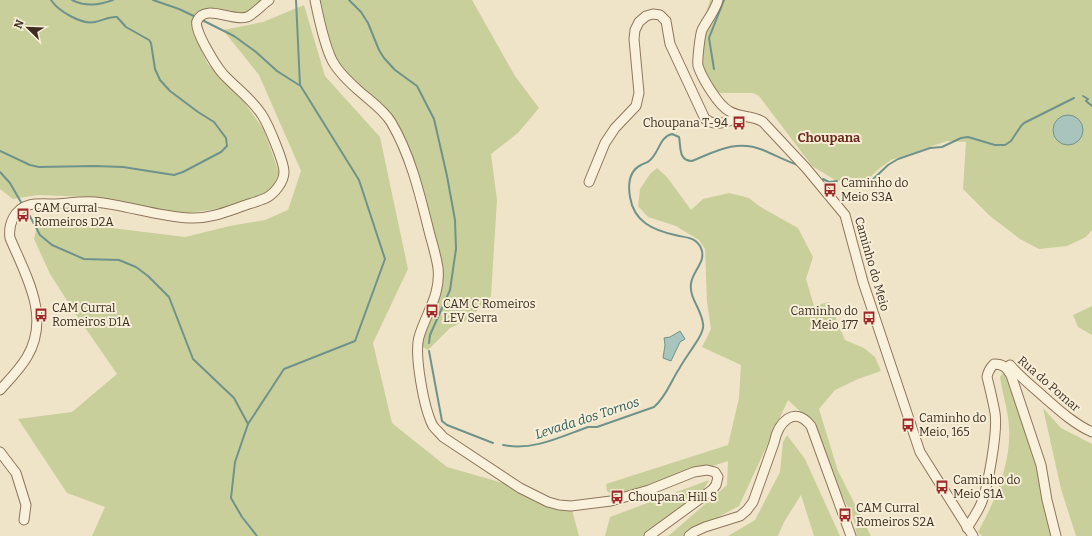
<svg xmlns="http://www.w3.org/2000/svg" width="1092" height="536" font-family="Bitter,serif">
	<rect width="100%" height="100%" fill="#f0e4c8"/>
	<g fill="#c9cf9b">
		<polygon points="0,0 269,0 248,17 213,12 195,22 192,27 193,32 207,63 244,102 264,130 279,173 270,192 225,208 187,213 138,207 90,197 38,195 13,199 0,189"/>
		<polygon points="315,0 472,0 515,76 539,108 518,133 491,154 497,200 491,296 469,319 450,328 428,350 418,344 438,284 416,179 390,121 331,60"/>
		<polygon points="710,0 1092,0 1092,230 1086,237 1067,246 1039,249 1020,239 990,216 963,189 966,142 947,141 906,155 891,160 880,168 868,179 847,182 835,180 812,166 759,96 753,93 712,93 698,65 701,31"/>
		<polygon points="304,5 325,76 380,137 408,269 373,343 392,423 447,467 520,488 571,506 579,536 92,536 105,507 67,493 18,419 72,412 117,374 73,310 50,274 34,239 39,219 185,237 230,226 265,220 288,210 301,171 259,75 223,30 263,22"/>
		<polygon points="657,168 667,177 691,210 703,199 729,193 749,198 759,206 798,228 813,257 806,279 814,306 829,302 845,340 864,348 875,357 881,371 858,379 835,390 819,409 838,471 871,536 857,536 853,517 827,467 806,417 788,400 739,506 683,536 668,536 673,532 727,485 728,461 616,498 607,491 606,484 728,445 739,398 741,365 702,347 711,329 707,302 705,249 699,240 676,226 648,217 638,206 640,189 650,174"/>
		<polygon points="1092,306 1092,335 1078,327 1073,315"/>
		<path d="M1004,372L1039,465L1046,515L1051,536H982L978,532C997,497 1014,457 1008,417C1006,404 1002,391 1000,377Z"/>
		<polygon points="1043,408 1061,428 1092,444 1092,536 1076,536 1061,489"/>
		<polygon points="787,435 805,459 840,536 814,536 801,495 784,522 778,536 728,536 755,520 780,472 783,442"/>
		<polygon points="709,480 701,494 646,536 605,536 610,517"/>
	</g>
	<g fill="#a9c4bc" stroke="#6f938a">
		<circle cx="1068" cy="130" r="15"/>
		<polygon points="680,331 685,339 680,342 671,361 663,358 665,345 664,338 670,337"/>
	</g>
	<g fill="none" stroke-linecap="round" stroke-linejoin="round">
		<g stroke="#6f938a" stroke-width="2">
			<path d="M72,0C86,7 99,5 113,0"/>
			<polyline points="153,0 179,9 196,17"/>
			<polyline points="349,0 361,12 368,23 379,50 384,58 395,70 417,86 434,119 447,176 455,220 456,249 450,290 430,335 429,343"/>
			<polyline points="202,20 234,36 256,52 277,71 299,85"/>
			<polyline points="714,69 709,38 724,0"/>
			<polyline points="1083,96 1088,99 1086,101 1092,106"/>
			<path d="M0,151L30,165L39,167L94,166L123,167L174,175L183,172L221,152L227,146L226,138L214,122L198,112L170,91L160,80L155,69L151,43L149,40L126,27L117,17C109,16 102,21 95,22C82,25 58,11 51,0"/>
			<polyline points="0,172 10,183 22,204"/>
			<polyline points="823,179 829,182 837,181"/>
			<polyline points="854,180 863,184 868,184 888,165 898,159 930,148 942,147 961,138 968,137 995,145 1005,145 1011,141 1021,126 1024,123 1074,98"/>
			<polyline points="26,209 40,235 52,245 84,259 119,260 136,267 148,276 169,297 193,359 234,398 248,424 235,462 231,498 242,517 257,536"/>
			<polyline points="429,351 442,421 447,425 493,443"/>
			<polyline points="248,424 284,369 355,341 385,259 359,180 300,85 296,0"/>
			<path d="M503,445C533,451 560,437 588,427H597L654,407C666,397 671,381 679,369C685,358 694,347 700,336C702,332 704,328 703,324C702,310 689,298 691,284C692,271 707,262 701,248C695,236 685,238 675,235C653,230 634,222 630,197C628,185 629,171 641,165C644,163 647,163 649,161C659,154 659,137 672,134L679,137C681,146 678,161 692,161C716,151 737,139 763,150C775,155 786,161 798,165"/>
		</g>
		<g stroke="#8d765c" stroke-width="11">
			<g id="minor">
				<path d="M315,0C319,19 323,40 331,58C336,70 349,82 358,90C369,100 383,109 391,122C410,154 419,191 428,227C431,240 436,254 438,268C441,295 426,313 419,337C414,355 424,409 433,426C436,430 440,433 443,437L520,488L548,502L559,505L571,506L611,501L649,490L694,472L707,470L715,472L718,477L716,485L712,490L649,536"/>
				<path d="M718,0C715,11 707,20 702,30C700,35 697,61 698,66C702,78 718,105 729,111C740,118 753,115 763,122L806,168L845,215L863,282L920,452L973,536"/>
				<path d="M589,182L605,143L615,128L636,106L639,93L634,39L635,30L639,22L646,16L653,14L660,15L666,21L670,44L705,119C717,128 729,121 742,116"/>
				<path d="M1010,365C1020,377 1033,387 1044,397C1059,410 1074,424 1092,432"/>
				<path d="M0,390C9,380 20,369 27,357C51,317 26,276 10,238C8,225 14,209 29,205C37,203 47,204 56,204C69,203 83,201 95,202C127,205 158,217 190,218C210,219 228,211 246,205C252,203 259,201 266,198C274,194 284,182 284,172C284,162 268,124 262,115C252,99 236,88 223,74C216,66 193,29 197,21C205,3 232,22 247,17C253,15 263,4 269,0"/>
				<polyline points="0,452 16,473 26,505 24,520"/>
				<path d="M967,528C972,520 977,513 981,504C988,487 998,431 995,413C993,401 990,389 987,377C988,371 990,368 994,364C1003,364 1006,367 1011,375L1041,465L1047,500L1056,536"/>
				<path d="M689,536L694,532L705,527L740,516L747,510L753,502L774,443C778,423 794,404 811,426L851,536"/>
			</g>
		</g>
		<use href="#minor" stroke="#faf1dc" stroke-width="9"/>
	</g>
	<defs>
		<g id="bus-bare" transform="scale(1.08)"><path d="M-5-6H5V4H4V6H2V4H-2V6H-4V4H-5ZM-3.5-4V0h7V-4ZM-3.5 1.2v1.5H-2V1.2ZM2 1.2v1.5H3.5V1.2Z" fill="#9e2a2b" stroke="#f7eed8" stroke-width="2.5" paint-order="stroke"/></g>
	</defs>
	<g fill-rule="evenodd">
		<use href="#bus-bare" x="739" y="123"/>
		<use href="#bus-bare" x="830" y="190"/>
		<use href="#bus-bare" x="23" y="215"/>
		<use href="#bus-bare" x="432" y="311"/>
		<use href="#bus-bare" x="41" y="315"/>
		<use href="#bus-bare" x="869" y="318"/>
		<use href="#bus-bare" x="908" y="425"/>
		<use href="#bus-bare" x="942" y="487"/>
		<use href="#bus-bare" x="617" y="497"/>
		<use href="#bus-bare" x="845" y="515"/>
	</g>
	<g text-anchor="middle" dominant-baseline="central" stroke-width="4" stroke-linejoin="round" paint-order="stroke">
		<g font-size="12" fill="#3d2e20" stroke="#f7eed8" text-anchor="start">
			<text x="728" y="123" text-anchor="end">Choupana T-94</text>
			<text x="841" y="183">Caminho do<tspan x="841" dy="14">Meio S3A</tspan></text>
			<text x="34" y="208">CAM Curral<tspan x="34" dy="14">Romeiros D2A</tspan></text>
			<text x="443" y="304">CAM C Romeiros<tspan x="443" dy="14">LEV Serra</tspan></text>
			<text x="52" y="308">CAM Curral<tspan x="52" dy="14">Romeiros D1A</tspan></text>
			<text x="858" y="311" text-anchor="end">Caminho do<tspan x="858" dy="14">Meio 177</tspan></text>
			<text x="919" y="418">Caminho do<tspan x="919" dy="14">Meio, 165</tspan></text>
			<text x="953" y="480">Caminho do<tspan x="953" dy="14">Meio S1A</tspan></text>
			<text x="628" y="497">Choupana Hill S</text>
			<text x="856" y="508">CAM Curral<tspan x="856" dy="14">Romeiros S2A</tspan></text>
		</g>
		<g font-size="12" fill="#3d2e20" stroke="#f7eed8">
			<text transform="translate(872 264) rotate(74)">Caminho do Meio</text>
			<text transform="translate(1049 384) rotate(41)">Rua do Pomar</text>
		</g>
		<g font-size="13" font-weight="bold" fill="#6b2e1e" stroke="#f7eed8">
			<text x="829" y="137">Choupana</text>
		</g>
		<g font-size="13" font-style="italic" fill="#2f5d5a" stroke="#f7eed8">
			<text transform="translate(587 418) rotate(-18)">Levada dos Tornos</text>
		</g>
	</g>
	<g transform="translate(28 28) rotate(293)" stroke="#f7eed8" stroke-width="3" paint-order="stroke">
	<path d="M0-3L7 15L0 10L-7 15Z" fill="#3d2e20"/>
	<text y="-6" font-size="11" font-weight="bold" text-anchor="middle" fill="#3d2e20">N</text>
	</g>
</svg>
